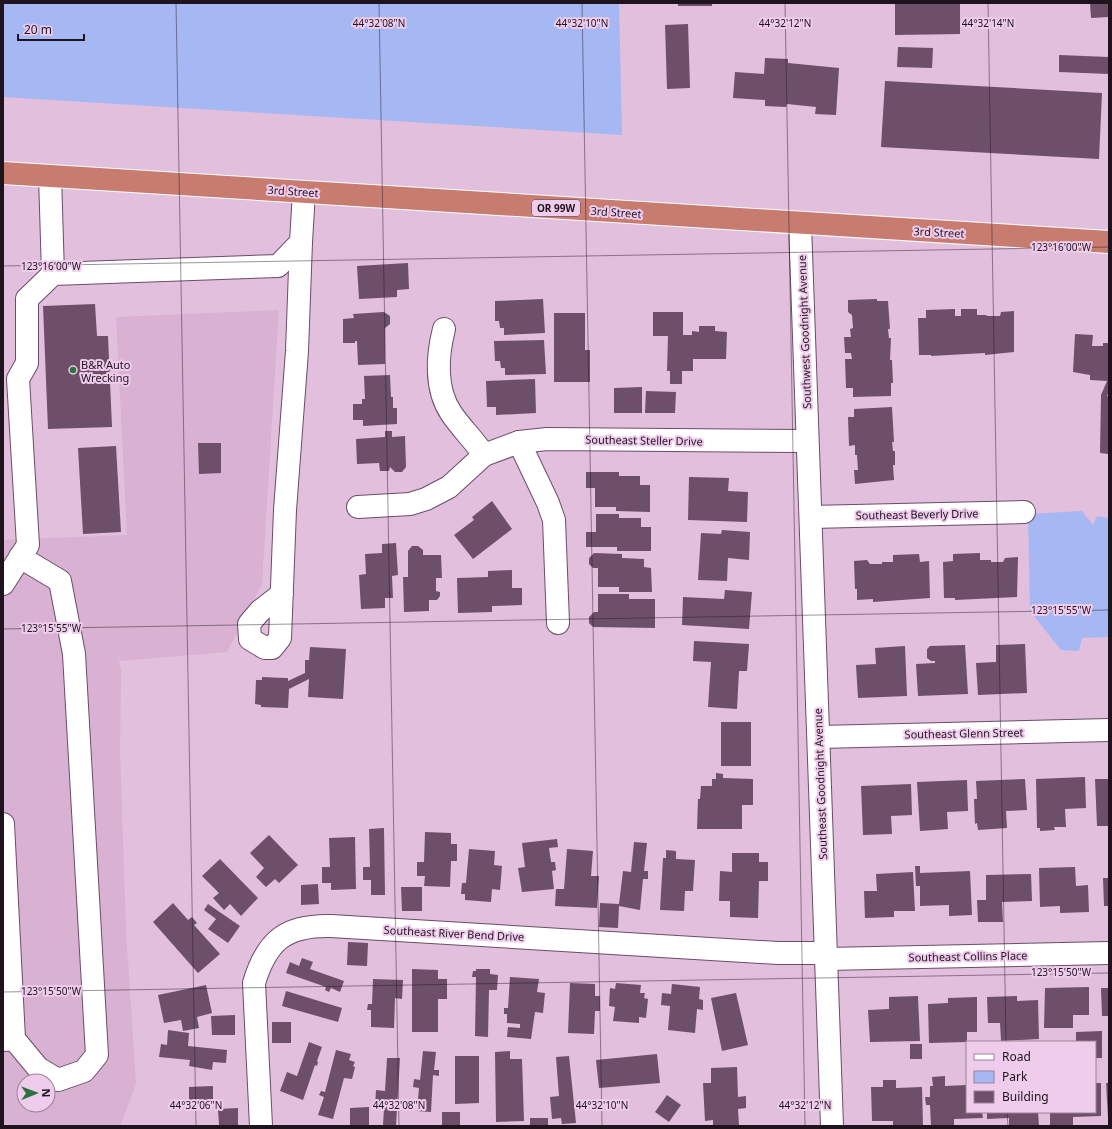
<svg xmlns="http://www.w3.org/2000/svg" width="1112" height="1129" font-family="'Noto Sans',sans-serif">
	<rect width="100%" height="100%" fill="#e2bfdd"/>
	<path fill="#d8b1d3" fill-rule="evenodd" d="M279,310L262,584L227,652L119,661L121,671L120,752L126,930L136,1084L120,1126H31L3,1124V540L127,535L116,317ZM24,1081H48V1105H24Z"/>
	<g fill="#a5b8f3">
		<polygon points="3,3 619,3 622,135 3,97"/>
		<polygon points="1082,511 1093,525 1097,516 1109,518 1109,637 1082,638 1079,651 1061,650 1030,611 1028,514"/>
	</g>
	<g fill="#6d4f69">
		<rect x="678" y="3" width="34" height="3"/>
		<polygon points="895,3 960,3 960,34 895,35"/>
		<polygon points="1090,3 1108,3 1109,17 1091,18"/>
		<polygon points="688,24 690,88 667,89 665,25"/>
		<polygon points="898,47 933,48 932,68 897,67"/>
		<polygon points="1059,55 1109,57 1109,74 1059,72"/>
		<polygon points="765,58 788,59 788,63 839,68 836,115 815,114 816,107 787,104 786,107 765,106 765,100 733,98 735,72 764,74"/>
		<polygon points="885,81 1102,93 1099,159 881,147"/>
		<polygon points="408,263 409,289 397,290 397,297 359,299 357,266"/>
		<polygon points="543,299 545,333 504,335 504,328 500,328 499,321 495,321 495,301"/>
		<polygon points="877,299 877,301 888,301 890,329 888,329 889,338 891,338 890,360 892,360 893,383 891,383 891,396 853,397 853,388 846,388 845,359 852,359 851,353 845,353 844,337 851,337 850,329 853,328 852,315 848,312 848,300"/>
		<polygon points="95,304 97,336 108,336 112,427 48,429 43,306"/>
		<polygon points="955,309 955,316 961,316 961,309 977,309 977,315 986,315 987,316 1000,316 1001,312 1014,311 1014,352 985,355 985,353 931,356 931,355 919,355 918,318 926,318 926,310"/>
		<polygon points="384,312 390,316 390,324 385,328 385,364 358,365 357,341 355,341 355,343 343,343 343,319 354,318 353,314"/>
		<polygon points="653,312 683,312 683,335 692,335 692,331 699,332 699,326 715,326 715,331 727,332 726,359 693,359 693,371 682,371 682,384 670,384 670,371 667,371 668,336 653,336"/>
		<polygon points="554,313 585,313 585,350 590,350 590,382 554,382"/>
		<polygon points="1075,334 1093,335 1092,346 1103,346 1103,343 1109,343 1109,392 1107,396 1109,396 1109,454 1100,453 1101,395 1107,381 1090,380 1090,375 1073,372"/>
		<polygon points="544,340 546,374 505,375 505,368 501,368 500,361 495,361 494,341"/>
		<polygon points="390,375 391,397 393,397 393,408 397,408 397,424 363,426 363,420 353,420 353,404 362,404 362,399 365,399 364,376"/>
		<polygon points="535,379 536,413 496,415 496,407 487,407 486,381"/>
		<polygon points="642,387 642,413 614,413 614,388"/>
		<polygon points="646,391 676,392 675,413 645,413"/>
		<polygon points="892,407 894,442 892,442 893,451 895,451 895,465 893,465 894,480 855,484 854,470 858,470 857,455 855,455 855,445 849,446 848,417 854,417 854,409"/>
		<polygon points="385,431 392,431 392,437 405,436 406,467 402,472 395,472 390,467 389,471 380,471 379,463 357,464 356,439 385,437"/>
		<polygon points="198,443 221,443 221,473 199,474"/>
		<polygon points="116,446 121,532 83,534 78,448"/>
		<polygon points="586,472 619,472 619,476 640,476 640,485 650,485 650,512 616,511 616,507 595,507 595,488 586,488"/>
		<polygon points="689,477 729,478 728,491 748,492 747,522 688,520"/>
		<polygon points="492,501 512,529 473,559 454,535 474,520 472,517"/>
		<polygon points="596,514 619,514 619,518 641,518 641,527 651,527 651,551 617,551 617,547 586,547 586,532 596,532"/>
		<polygon points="722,530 750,532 749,560 728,558 727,581 698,580 701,533 721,534"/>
		<polygon points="396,543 398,575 392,576 393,598 385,598 385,608 361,609 359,575 366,574 365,554 382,553 382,544"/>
		<polygon points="412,546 418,546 423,550 423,555 441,555 442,578 436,578 436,591 440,592 440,596 437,600 429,600 429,611 404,612 403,577 408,577 408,551"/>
		<polygon points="594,553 622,554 622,558 644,559 644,567 651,568 652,592 619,592 619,587 598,587 598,568 593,568 589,564 589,558"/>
		<polygon points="980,553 980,560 991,560 991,562 1003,562 1005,558 1018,557 1017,597 955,600 955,598 944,598 943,562 953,561 953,554"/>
		<polygon points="919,554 920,562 929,561 930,598 873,602 873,599 857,600 857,589 855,589 854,561 867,560 870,564 882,564 882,562 893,562 893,555"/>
		<polygon points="512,570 512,588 522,588 522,605 492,606 492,612 458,613 457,578 488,577 488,571"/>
		<polygon points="725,590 752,592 749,629 682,625 683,597 724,599"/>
		<polygon points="598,594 629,594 629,599 655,599 655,628 593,627 589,623 589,617 594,612 598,612"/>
		<polygon points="694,641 749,644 747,671 739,671 737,709 708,707 711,662 693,661"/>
		<polygon points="1025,644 1027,693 978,695 976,663 996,662 996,645"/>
		<polygon points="965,645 968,694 918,696 916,664 935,663 935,661 931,661 927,658 927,649 930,646"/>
		<polygon points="905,646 907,696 858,698 856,665 876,664 875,648"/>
		<polygon points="310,647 346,649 343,699 308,697 309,679 289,689 288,708 261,707 261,705 255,704 256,680 262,680 262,677 285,678 288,678 288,681 305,673 305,660 309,660"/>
		<rect x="721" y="722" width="30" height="44"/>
		<polygon points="716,773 723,774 723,778 753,779 753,805 742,805 742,829 697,829 698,799 700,799 701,786 712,786 712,779 716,779"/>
		<polygon points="1085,777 1086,808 1065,809 1066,827 1054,827 1055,830 1040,831 1040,828 1037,828 1036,779"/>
		<polygon points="1025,779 1027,810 1006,811 1007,828 978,830 977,823 975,824 974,799 977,799 976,781"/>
		<polygon points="1095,779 1109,779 1109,826 1097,826"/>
		<polygon points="967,780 968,811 947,812 948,829 920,831 917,782"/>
		<polygon points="911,784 912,815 891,816 892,834 863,835 861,786"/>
		<polygon points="384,828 385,895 371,895 371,880 363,880 363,867 370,867 369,829"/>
		<polygon points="425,832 451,833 451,844 457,844 457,861 451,861 450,887 424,886 425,876 417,876 417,862 424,862"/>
		<polygon points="269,835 298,865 279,883 275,879 266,887 256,877 264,868 250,853"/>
		<polygon points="355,837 356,889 331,890 331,883 322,883 322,867 330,867 329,838"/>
		<polygon points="557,839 558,847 549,848 551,862 555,862 556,870 552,871 554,889 522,892 518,868 525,867 522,843"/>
		<polygon points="634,842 647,843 644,871 648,871 648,879 643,879 640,910 619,906 618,928 599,927 600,903 619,904 623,871 631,872"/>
		<polygon points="469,849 495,851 494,865 502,866 500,890 492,889 491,902 465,900 465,894 461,894 462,883 466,883"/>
		<polygon points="567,849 593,851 591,876 599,876 597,908 555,906 556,889 564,889"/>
		<polygon points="666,850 676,851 676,859 695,860 693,891 685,891 684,911 660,910 663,858 666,858"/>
		<polygon points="732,853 759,853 759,862 768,862 768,881 759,881 758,918 730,917 730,901 719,901 720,871 732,872"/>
		<polygon points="220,859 258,898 241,916 230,904 224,910 213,898 219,893 202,876"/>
		<polygon points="915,866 920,866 920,873 970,871 972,915 949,916 949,905 920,906 920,886 916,886"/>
		<polygon points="1075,867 1076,886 1088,885 1089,912 1060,913 1060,906 1040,907 1039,868"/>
		<polygon points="913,872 915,911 894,911 894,917 865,918 864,891 877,891 876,874"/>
		<polygon points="1031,874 1032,901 1002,902 1003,922 978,922 977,900 986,900 986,875"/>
		<polygon points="1103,878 1109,878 1109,906 1104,906"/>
		<polygon points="318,884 319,904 301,905 301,885"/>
		<polygon points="401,887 422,887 422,911 402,911"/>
		<polygon points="173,903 188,920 192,917 197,923 194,925 220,954 198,973 153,922"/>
		<polygon points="208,904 240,926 228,943 208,929 216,919 204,910"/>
		<polygon points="348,942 368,943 367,966 347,965"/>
		<polygon points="302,958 313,962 310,969 344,981 340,992 331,988 329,992 325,990 326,987 286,973 290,962 299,966"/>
		<polygon points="412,969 438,970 438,979 447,979 447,999 438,999 438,1032 412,1032"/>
		<polygon points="476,969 490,969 490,974 498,975 497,990 489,990 488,1037 475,1036 476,977 472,977 473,971 476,971"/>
		<polygon points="510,977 539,979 537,992 545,993 543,1013 535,1012 531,1039 507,1037 508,1027 520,1028 520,1024 507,1023 507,1014 504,1014 504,1008 508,1008"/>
		<polygon points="373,979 403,980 402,999 395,998 394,1028 371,1027 371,1010 367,1010 368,1004 372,1004"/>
		<polygon points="570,983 595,984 595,996 600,996 600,1011 595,1011 594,1034 568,1033"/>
		<polygon points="616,983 641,985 640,993 645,993 644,998 648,999 646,1018 639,1017 639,1023 613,1021 615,1007 609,1006 610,988 615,989"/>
		<polygon points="672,984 700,987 699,999 703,1000 703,1010 697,1009 695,1033 668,1030 670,1006 661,1005 662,993 671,994"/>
		<polygon points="206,985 212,1013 197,1017 199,1028 183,1031 181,1020 164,1023 158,995"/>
		<polygon points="1089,987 1089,1015 1073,1015 1073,1028 1044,1028 1045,988"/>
		<polygon points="1101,988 1109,988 1109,1016 1102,1016"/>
		<polygon points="286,991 342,1008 338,1022 282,1006"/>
		<polygon points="736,993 748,1045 722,1051 711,998"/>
		<polygon points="918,996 920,1041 870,1042 868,1010 889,1009 889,997"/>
		<polygon points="1017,996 1017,1001 1038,1000 1039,1039 1001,1041 1000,1023 988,1023 987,997"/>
		<polygon points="977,997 977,1032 967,1032 967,1042 929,1043 928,1004 948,1003 948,998"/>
		<polygon points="235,1015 235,1035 212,1035 211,1016"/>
		<rect x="272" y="1022" width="19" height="21"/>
		<polygon points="168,1030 189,1033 188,1046 227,1050 226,1063 213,1062 212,1070 189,1066 190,1060 159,1057 161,1044 167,1045"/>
		<polygon points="1102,1031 1102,1058 1095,1058 1095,1042 1076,1042 1076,1032"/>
		<polygon points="309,1042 322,1047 317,1061 318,1062 317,1066 315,1065 303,1100 280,1091 287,1072 297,1076"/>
		<rect x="910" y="1044" width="12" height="15"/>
		<polygon points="336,1050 351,1054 349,1060 355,1062 353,1066 355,1067 352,1079 344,1078 333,1119 318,1115 324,1097 319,1095 321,1091 325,1092"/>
		<polygon points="423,1051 436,1052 434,1070 439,1070 439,1076 433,1075 431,1112 417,1111 419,1088 413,1087 414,1079 420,1080"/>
		<polygon points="510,1051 510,1059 522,1059 524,1121 496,1122 495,1052"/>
		<polygon points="657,1054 660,1083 599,1088 596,1060"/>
		<polygon points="455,1056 479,1056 479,1103 455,1104"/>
		<polygon points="569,1056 576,1123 562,1124 561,1118 552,1119 550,1097 559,1096 556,1057"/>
		<polygon points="387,1058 400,1058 396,1126 383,1125 384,1108 375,1107 376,1090 385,1091"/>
		<polygon points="737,1067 738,1097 746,1096 746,1108 738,1109 739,1126 713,1126 713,1120 705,1121 703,1083 711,1083 711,1068"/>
		<polygon points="945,1076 945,1086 967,1085 967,1112 982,1112 983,1118 954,1119 954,1126 931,1126 930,1105 926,1105 925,1097 930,1097 930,1086 933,1086 932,1077"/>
		<polygon points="883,1080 896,1080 896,1088 922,1087 923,1126 893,1126 893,1121 872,1121 871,1087 883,1087"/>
		<polygon points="1095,1083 1101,1083 1101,1116 1073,1117 1073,1126 1050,1126 1050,1112 1095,1112"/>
		<polygon points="1106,1083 1109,1083 1109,1117 1108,1117"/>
		<polygon points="213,1086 213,1100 189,1100 189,1087"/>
		<polygon points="667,1095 681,1105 669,1122 655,1112"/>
		<polygon points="369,1107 369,1126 350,1126 350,1108"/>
		<polygon points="238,1108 238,1125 219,1125 218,1109"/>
		<rect x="442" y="1112" width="18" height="14"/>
		<polygon points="987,1112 1038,1112 1039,1126 1009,1126 1009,1118 987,1119"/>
		<rect x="530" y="1118" width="18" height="8"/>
	</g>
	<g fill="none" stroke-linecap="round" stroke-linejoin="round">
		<g stroke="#6b4d67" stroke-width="24">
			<g id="minor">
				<polyline points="50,176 53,274"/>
				<polyline points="800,224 832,1126"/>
				<path d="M444,329C437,356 435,389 451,413C461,428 474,440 484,455"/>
				<polyline points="519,442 548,503 554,520 558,623"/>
				<polyline points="358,507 410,504 426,499 449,487 484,455 519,442 547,439 807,441"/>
				<polyline points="811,517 1024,512"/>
				<polyline points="3,584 28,545 18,379 27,363 27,299 53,274 278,266 301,242 304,192"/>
				<polyline points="282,594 260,611 249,624 250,639 265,648 272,648 280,638 285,510 297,351 301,242"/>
				<polyline points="819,737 1109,730"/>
				<polyline points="3,824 14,1039"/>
				<polyline points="826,959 1109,953"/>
				<polyline points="3,1040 14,1039 38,1068 58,1080 84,1071 97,1055 74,654 60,581 20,557"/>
				<path d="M261,1126L254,983C267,940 286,925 331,926L778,953H826"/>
			</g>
		</g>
		<g stroke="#fff" stroke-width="24">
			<polyline id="highway" points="3,173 1109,242"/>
		</g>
		<use href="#minor" stroke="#fff" stroke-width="22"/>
		<use href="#highway" stroke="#c87c6f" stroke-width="22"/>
	</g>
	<path fill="none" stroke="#1f131e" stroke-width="1" stroke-opacity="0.45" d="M176,3L196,1126M379,3L399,1126M582,3L602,1126M785,3L805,1126M988,3L1006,1042M3,266L1109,247M3,629L1109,610M3,992L1109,973M1007,1112L1008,1126"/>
	<circle fill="#2b7341" stroke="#efcceb" stroke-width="1.5" cx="73" cy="370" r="4"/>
	<g text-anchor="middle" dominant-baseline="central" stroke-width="4" stroke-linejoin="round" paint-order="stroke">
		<rect fill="#efcceb" stroke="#5d4a5c" stroke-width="1" x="532" y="200" width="48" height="16" rx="3"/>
		<g font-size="10" font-weight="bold" fill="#1f131e">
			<text x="556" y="208">OR 99W</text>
		</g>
		<g font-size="11" fill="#1f131e" stroke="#efcceb">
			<text transform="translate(293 191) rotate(4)">3rd Street</text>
			<text transform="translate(616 212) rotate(4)">3rd Street</text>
			<text transform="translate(939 232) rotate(3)">3rd Street</text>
			<text transform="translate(804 332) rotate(-92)">Southwest Goodnight Avenue</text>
			<text transform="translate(644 440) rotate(1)">Southeast Steller Drive</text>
			<text transform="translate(917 514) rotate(-1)">Southeast Beverly Drive</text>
			<text transform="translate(964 733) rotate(-1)">Southeast Glenn Street</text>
			<text transform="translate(820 784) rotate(-92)">Southeast Goodnight Avenue</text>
			<text transform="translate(454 933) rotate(3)">Southeast River Bend Drive</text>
			<text transform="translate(968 956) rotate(-1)">Southeast Collins Place</text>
		</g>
		<g font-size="11" fill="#1f131e" stroke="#efcceb" text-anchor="start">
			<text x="81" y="364">B&amp;R Auto<tspan x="81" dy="13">Wrecking</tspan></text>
		</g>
	</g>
	<g font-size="10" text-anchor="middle" fill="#1f131e" stroke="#efcceb" stroke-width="4" stroke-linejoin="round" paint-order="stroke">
		<text x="379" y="27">44°32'08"N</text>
		<text x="582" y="27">44°32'10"N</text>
		<text x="785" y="27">44°32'12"N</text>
		<text x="988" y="27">44°32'14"N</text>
		<text x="1061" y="251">123°16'00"W</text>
		<text x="51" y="270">123°16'00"W</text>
		<text x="1061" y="614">123°15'55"W</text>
		<text x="51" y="632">123°15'55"W</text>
		<text x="1061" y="976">123°15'50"W</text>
		<text x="51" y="995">123°15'50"W</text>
		<text x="196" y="1109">44°32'06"N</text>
		<text x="399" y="1109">44°32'08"N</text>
		<text x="602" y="1109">44°32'10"N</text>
		<text x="805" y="1109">44°32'12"N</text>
	</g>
	<rect width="1112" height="1129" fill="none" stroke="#1f131e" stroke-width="8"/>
	<rect x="966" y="1041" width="130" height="72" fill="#efcceb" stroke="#9c8299"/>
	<rect x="974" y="1054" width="20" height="6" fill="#ffffff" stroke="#9c8299"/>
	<text x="1002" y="1061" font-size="12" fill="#1f131e">Road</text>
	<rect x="974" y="1071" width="20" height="12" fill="#a5b8f3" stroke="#9c8299"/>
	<text x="1002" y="1081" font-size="12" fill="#1f131e">Park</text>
	<rect x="974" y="1091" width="20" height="12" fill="#6d4f69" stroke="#9c8299"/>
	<text x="1002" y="1101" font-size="12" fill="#1f131e">Building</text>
	<g transform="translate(36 1093) rotate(89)"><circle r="19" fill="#efcceb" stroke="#9c8299"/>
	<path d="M0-3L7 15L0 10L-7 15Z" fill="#2b7341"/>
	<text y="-6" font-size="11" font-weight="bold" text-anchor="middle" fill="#1f131e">N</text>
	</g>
	<path d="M18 34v6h66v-6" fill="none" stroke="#1f131e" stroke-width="2"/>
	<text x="24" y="34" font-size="12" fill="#1f131e" stroke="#efcceb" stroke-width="3" paint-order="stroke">20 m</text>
</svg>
